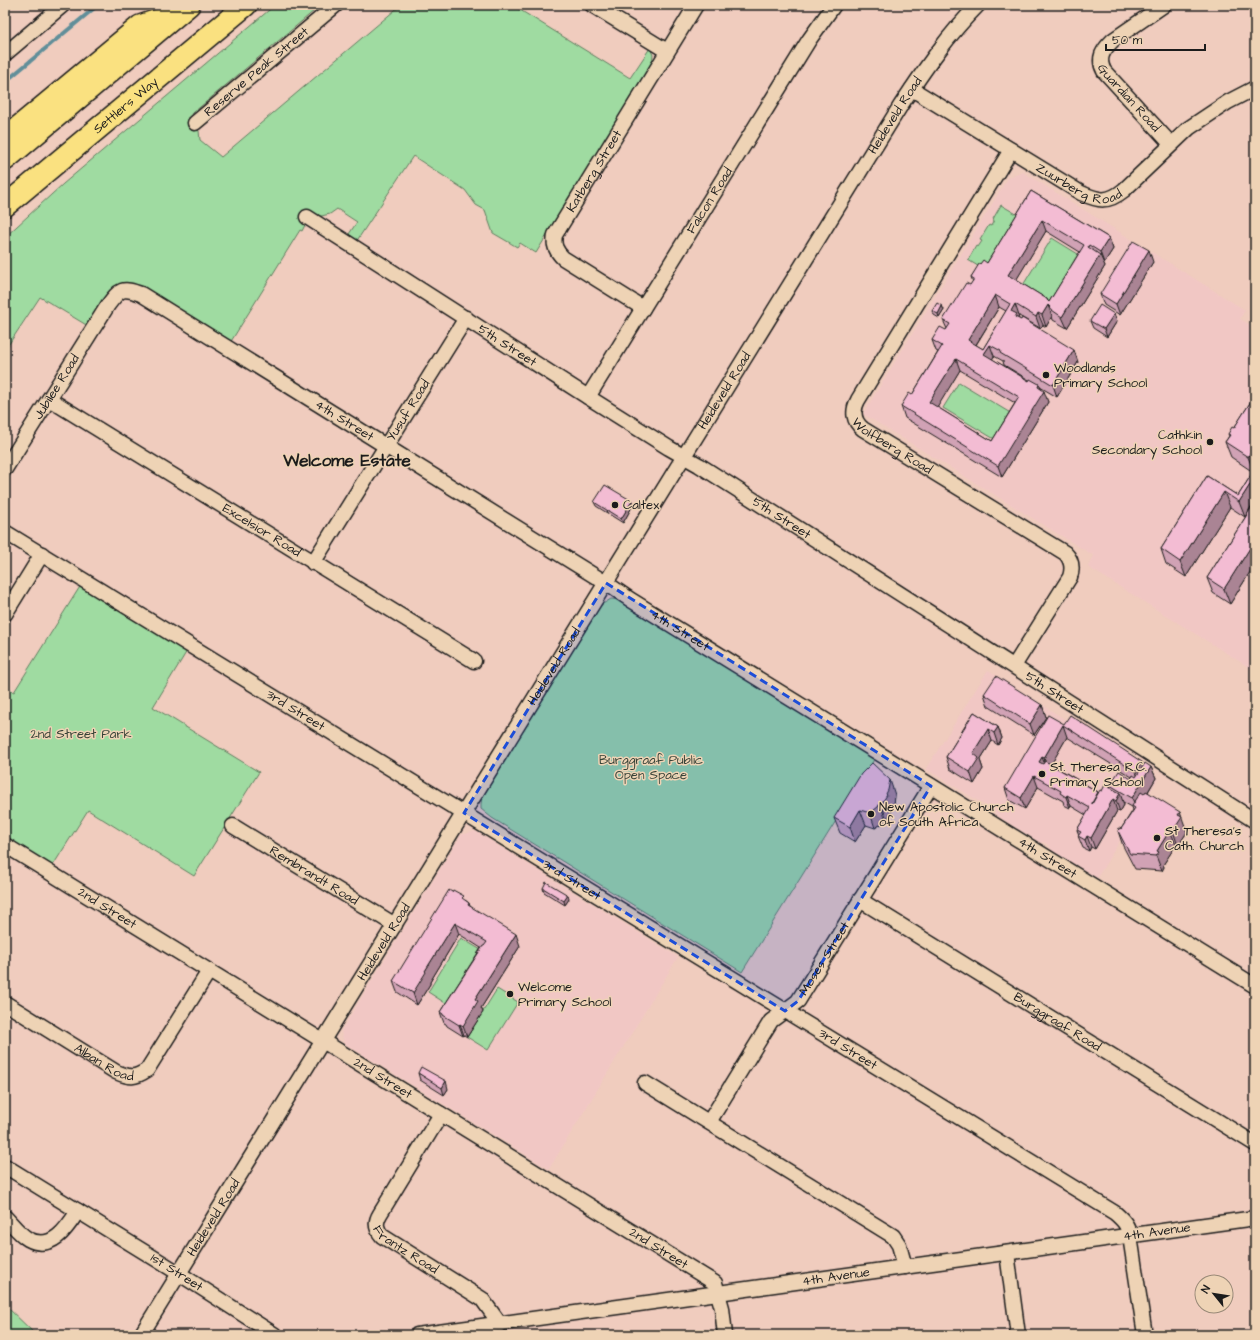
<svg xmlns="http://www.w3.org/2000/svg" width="1260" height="1340" font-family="'Architects Daughter',sans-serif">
	<rect width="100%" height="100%" fill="#f0ccbe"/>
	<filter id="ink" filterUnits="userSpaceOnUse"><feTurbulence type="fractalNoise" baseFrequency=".025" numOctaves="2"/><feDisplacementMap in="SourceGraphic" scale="8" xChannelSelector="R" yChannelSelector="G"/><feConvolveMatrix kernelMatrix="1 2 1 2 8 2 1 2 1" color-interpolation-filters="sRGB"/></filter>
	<g filter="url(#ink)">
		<g fill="#f1c7c4">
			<polygon points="1023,172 1245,310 1240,319 1255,328 1255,671 1088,567 1094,556 863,414 1008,178"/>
			<polygon points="988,670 1158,779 1097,878 1050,849 1050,846 1044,842 1041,843 996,815 995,811 926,769"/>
			<polygon points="475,831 678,957 549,1169 344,1043 341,1031 461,835"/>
		</g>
		<g fill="#9fdba1" stroke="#5e7c5e">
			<polygon points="275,5 321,5 187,118 199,131 200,140 221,157 401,5 512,5 630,78 650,48 653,55 652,65 536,253 520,243 517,247 493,233 485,210 476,205 465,190 413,156 356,242 347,237 357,222 337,209 330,214 317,217 306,223 302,231 300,230 230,343 126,285 88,326 40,297 5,350 5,237 63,184"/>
			<polygon points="1001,205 1025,219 991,274 968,260 976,246 978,247 982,241 980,240 989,225 991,226 994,220 993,219"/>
			<polygon points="1052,238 1078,254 1047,306 1020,290"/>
			<polygon points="959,382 1012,414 996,440 943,408"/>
			<polygon points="81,585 187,651 153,707 259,772 194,876 88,810 52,867 5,838 5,687 14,692"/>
			<polygon points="611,599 620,600 875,758 742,972 492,818 481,809 481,804 482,798 601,605"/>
			<polygon points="461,938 486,953 453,1008 428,992"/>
			<polygon points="497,989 518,1002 488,1050 467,1037"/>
			<polygon points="5,1305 36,1335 5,1335"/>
		</g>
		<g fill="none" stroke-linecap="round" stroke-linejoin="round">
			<polyline stroke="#608e99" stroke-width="4" points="5,82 98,5"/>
			<g stroke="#1c1c1c" stroke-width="17">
				<g id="minor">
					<polyline points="592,5 667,51"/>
					<path id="s1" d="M1164,5L1113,40C1103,50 1097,58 1104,71L1171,144"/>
					<polyline points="5,54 63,5"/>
					<path id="s2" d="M912,89L1081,193C1099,201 1108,203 1124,190L1189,128L1228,102L1255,88"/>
					<path id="s3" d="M195,123L336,5"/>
					<path id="s4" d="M1011,150L858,400C852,411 853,421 863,429L1065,553C1072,560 1073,568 1070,577L1014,666"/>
					<path id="s5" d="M307,217L588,397L669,448L699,465L1255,821"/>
					<path id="s6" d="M643,308L563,258C556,251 553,245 555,235L696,5"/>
					<path id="s7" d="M588,397L809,40L834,5"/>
					<path id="s8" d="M49,399L474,661"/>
					<path id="s9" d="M5,469L108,305C120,289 122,287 141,294L606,583L631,600L1255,986"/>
					<path id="s10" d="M5,532L1115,1213C1123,1220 1128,1225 1130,1236L1145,1335"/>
					<path id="s11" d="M313,563L466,318"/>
					<polyline points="5,614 42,554"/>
					<path id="s12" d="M233,826L395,925"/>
					<path id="s13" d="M5,845L715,1283L722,1308L725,1335"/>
					<path id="s14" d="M860,900L1255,1144"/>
					<path id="s15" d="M5,1003L116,1072C130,1078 135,1078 147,1070L209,971"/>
					<polyline points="645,1083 893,1236 899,1245 905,1267"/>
					<path id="s16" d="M441,1114L380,1214C375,1222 376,1229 382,1236L482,1299L500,1324"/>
					<path id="s17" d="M709,1122L771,1021L798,1001L931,786"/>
					<path id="s18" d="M5,1166L172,1269L275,1335"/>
					<path d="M5,1217C12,1224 19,1234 28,1239C52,1252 67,1228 78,1211"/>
					<polyline points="1007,1253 1018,1335"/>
					<path id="s19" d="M141,1335L901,105C924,70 948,35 978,5"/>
					<path id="s20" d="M417,1335L1255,1218"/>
				</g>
			</g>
			<g stroke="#1c1c1c" stroke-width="24">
				<g id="highway">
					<polyline points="5,138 140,26 169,16"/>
					<polyline points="5,160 189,5"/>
					<path id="s21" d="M5,206L246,5"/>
				</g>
			</g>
			<use href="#minor" stroke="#eed3b5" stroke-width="14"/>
			<use href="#highway" stroke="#fae180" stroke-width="21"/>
		</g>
		<g fill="#d1a2b5" stroke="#1c1c1c" fill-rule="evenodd">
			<path d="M1031,191L1109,238L1113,249L1104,263L1103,262L1105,266L1067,328L1053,320L1052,316L1046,327L1043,325L1040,328L1019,316L1018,317L1019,319L1078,362L1057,397L1040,387L1048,402L1002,477L905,418L901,406L912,395L938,352L936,351L932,340L946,330L947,329L943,320L970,285L973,282L971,277L980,264L987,263ZM1046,231L1080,252L1049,302L1048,301L1047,299L1016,280ZM999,307L1006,311L983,349L976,345ZM994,356L1003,361L1004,365L1029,380V381L992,359ZM960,370L1015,403L992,441L937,407Z"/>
			<polygon points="1153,262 1120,315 1104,305 1100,294"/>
			<polygon points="942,306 944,310 939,318 934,315 932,311"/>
			<polygon points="1114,314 1117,321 1107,337 1093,328 1090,321"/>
			<polygon points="1255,395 1255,500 1245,517 1230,507 1186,577 1166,564 1161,549 1207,476 1238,496 1253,472 1231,457 1225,442 1229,436 1228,434 1234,428"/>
			<polygon points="594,502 633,505 623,523 596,506"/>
			<polygon points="1255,502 1255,564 1230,604 1213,593 1207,578"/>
			<polygon points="984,694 1042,705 1046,717 1034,735 988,706"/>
			<polygon points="974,712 998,727 1002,738 998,745 992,741 980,760 983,769 974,784 950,769 946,757"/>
			<path d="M1064,724L1143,765L1151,767L1156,778L1148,792L1186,827H1185L1187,832L1178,846L1176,845L1163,865L1164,867L1162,871L1135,869L1123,846L1118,831L1121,829L1133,810L1132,807L1123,802L1124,805L1120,812L1117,811L1095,849L1091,847L1089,851L1083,848L1078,836L1079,835L1077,830L1086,815L1071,806L1070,808L1064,805L1063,801L1038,787L1025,809L1009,800L1005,788ZM1067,737L1132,777L1131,779L1110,785L1111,788L1102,791L1099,793L1098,792L1051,764Z"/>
			<polygon points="895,795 894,805 892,808 892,810 887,819 885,818 883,823 875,828 866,825 855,842 840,833 834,818"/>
			<polygon points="543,888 569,899 565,905 544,892"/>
			<polygon points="465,900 469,903 470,906 520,946 481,1008 483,1012 467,1037 464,1035 463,1036 447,1026 446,1024 444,1023 440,1012 481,948 459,934 430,982 430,984 417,1005 397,992 393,981"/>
			<polygon points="418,1073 448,1089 444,1095 420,1080"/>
		</g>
		<g fill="#aa8494" stroke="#1c1c1c">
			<polygon points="1042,220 1046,231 1012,287 1008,275"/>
			<polygon points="1109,238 1113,249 1104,263 1100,252"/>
			<polygon points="1149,250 1153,262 1120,315 1116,304"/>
			<polygon points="1100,255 1105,266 1067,328 1062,317"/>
			<polygon points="995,295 999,307 972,351 968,340"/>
			<polygon points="1015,304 1019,316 1018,317 1021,326 1011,311"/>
			<polygon points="1048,305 1052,316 1046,327 1042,315"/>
			<polygon points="942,306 944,310 939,318 938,314"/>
			<polygon points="1038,313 1043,325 1040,328 1036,317"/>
			<polygon points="1114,314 1117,321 1107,337 1104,329"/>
			<polygon points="990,345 994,356 989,366 984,354"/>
			<polygon points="1074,350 1078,362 1057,397 1053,385"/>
			<polygon points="956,359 960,370 934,413 929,402"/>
			<polygon points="1039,384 1043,393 1044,391 1048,402 1002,477 998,466"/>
			<polygon points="1253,449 1255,454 1255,470 1254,472 1248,457"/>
			<polygon points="1253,480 1255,487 1255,500 1245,517 1239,502"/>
			<polygon points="1224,492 1230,507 1186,577 1180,562"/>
			<polygon points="632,501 633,505 623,523 621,519"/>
			<polygon points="1255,540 1255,564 1230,604 1224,589"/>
			<polygon points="1042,705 1046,717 1034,735 1030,724"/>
			<polygon points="1063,725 1067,737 1048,770 1044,758"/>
			<polygon points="998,727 1002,738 998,745 994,733"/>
			<polygon points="988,729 992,741 980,760 983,769 974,784 970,772 973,753"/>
			<polygon points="1042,757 1046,768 1039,762"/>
			<polygon points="1142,762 1146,773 1140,783 1136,772"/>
			<polygon points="1151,767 1156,778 1137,810 1132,798"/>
			<polygon points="1034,776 1038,787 1025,809 1021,798"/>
			<polygon points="890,780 895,795 894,805 892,808 892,810 887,819 881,804"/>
			<polygon points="1098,792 1102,803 1096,814 1092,803"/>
			<polygon points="1120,793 1124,805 1120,812 1116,801"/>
			<polygon points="1067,795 1071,806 1070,808 1066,797"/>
			<polygon points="1113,799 1117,811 1095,849 1091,838"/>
			<polygon points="880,803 885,818 883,823 875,828 870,813"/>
			<polygon points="860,810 866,825 855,842 850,827"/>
			<polygon points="1180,812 1187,832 1178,846 1173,831 1178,815"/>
			<polygon points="1170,830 1176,845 1163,865 1164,867 1162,871 1156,856 1157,851"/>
			<polygon points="1087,836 1091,847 1089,851 1085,840"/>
			<polygon points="568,895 569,899 565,905 564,901"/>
			<polygon points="455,923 459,934 430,982 430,984 417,1005 413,993 425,971"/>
			<polygon points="516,934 520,946 481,1008 483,1012 467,1037 463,1026 475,999"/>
			<polygon points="460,1024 464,1035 463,1036 459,1025"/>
			<polygon points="446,1081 448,1089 444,1095 442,1088"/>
		</g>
		<g fill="#f3bcd3" stroke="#1c1c1c" fill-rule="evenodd">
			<path d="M1031,191L1109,238L1100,252L1089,245L1088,247L1100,255L1062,317L1049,308L1050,307L1048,305L1042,315L1038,313L1036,317L1015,304L1011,311L1017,314L1015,317L1021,320L1022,318L1074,350L1053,385L1000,353L1001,351L990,345L984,354L1029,381L1030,379L1039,384L1038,387L1044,391L998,466L901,406L909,393L912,395L942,346L932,340L940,327L946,330L950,324L943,320L966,283L970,285L974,279L971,277L979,264H980L983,260L987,263ZM1042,220L1084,245L1049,302L1047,300V299L1008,275ZM995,295L1010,304L983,349L968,340ZM956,359L1019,397L992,441L929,402Z"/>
			<polygon points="1133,241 1149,250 1116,304 1100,294"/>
			<polygon points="937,303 942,306 938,314 932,311"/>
			<polygon points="1100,305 1114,314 1104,329 1090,321"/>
			<polygon points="1255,395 1255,450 1253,449 1248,457 1225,442 1230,435 1228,434 1232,427 1234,428"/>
			<polygon points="1255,469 1255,475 1254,477 1255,477 1255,482 1253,480 1239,502 1224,492 1180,562 1161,549 1207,476 1238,496"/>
			<polygon points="605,485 632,501 621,519 594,502"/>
			<polygon points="1255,502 1255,540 1224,589 1207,578"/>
			<polygon points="996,676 1042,705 1030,724 984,694"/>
			<polygon points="974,712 998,727 994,733 988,729 973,753 979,758 970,772 946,757"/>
			<polygon points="1048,715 1064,724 1070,715 1142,762 1136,772 1063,725 1044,758 1042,757 1039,762 1043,764 1045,761 1098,792 1092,803 1092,804 1100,790 1102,791 1105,785 1120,793 1116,801 1113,799 1091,838 1087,836 1085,840 1078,836 1081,832 1077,830 1090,808 1067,795 1066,797 1060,793 1061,791 1034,776 1021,798 1005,788"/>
			<polygon points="872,763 890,780 888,790 886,794 887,795 881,804 880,803 878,807 870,813 860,810 850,827 834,818 861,774"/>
			<polygon points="1145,763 1151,767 1132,798 1110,785 1119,771 1131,779 1133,775 1136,777"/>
			<polygon points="1146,791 1180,812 1178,815 1182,817 1173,831 1170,830 1157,851 1159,852 1156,856 1130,854 1118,831 1119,828 1121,829 1135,808 1132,806 1141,792 1144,794"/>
			<polygon points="546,882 568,895 564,901 543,888"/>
			<polygon points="449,890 452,892 453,890 464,896 462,898 469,903 468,905 516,934 475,999 478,1001 463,1026 460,1024 459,1025 443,1015 443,1014 440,1012 483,946 484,946 487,942 455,923 425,971 426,972 413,993 393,981"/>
			<polygon points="421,1067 446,1081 442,1088 418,1073"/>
		</g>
	</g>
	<path fill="#1d4ed8" fill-opacity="0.2" stroke="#1d4ed8" stroke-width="3" stroke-dasharray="8 5" stroke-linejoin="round" d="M606,583L931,786L798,1001L785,1011L464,813Z"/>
	<g fill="#1c1c1c" stroke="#eed3b5" stroke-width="1.5">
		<circle cx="1046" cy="375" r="4"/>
		<circle cx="1210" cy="442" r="4"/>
		<circle cx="615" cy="505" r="4"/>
		<circle cx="1042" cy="774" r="4"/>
		<circle cx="871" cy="814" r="4"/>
		<circle cx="1157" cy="838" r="4"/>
		<circle cx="510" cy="994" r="4"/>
	</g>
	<g text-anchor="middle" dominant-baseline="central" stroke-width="3" stroke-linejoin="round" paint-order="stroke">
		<g font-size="13" fill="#1c1c1c" stroke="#eed3b5">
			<text stroke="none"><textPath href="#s3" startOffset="80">Reserve Peak Street</textPath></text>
			<text stroke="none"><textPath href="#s1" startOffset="134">Guardian Road</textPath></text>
			<text stroke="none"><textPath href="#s21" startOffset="157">Settlers Way</textPath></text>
			<text stroke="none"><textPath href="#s19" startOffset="1434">Heideveld Road</textPath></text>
			<text stroke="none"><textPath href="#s6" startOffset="195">Katberg Street</textPath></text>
			<text stroke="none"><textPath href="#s2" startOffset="194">Zuurberg Road</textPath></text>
			<text stroke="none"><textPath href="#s7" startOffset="231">Falcon Road</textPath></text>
			<text stroke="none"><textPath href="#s5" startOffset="238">5th Street</textPath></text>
			<text stroke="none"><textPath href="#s9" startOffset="97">Jubilee Road</textPath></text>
			<text stroke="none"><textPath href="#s19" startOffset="1110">Heideveld Road</textPath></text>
			<text stroke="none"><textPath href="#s11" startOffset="180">Yusuf Road</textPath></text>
			<text stroke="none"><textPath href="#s9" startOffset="473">4th Street</textPath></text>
			<text stroke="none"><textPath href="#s4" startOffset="359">Wolfberg Road</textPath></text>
			<text stroke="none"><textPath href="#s5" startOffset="562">5th Street</textPath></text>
			<text stroke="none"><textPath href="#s8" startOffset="250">Excelsior Road</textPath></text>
			<text stroke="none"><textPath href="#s9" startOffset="869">4th Street</textPath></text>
			<text stroke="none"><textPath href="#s19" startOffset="786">Heideveld Road</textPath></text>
			<text stroke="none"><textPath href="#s5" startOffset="886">5th Street</textPath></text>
			<text stroke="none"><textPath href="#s10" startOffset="341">3rd Street</textPath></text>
			<text stroke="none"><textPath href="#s9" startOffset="1301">4th Street</textPath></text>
			<text stroke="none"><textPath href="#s12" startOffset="95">Rembrandt Road</textPath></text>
			<text stroke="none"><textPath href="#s10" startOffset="665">3rd Street</textPath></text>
			<text stroke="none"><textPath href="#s13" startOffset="120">2nd Street</textPath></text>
			<text stroke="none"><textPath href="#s19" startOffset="462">Heideveld Road</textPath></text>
			<text stroke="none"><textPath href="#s17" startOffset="202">Moses Street</textPath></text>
			<text stroke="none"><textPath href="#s14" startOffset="232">Burggraaf Road</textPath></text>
			<text stroke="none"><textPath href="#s10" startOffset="989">3rd Street</textPath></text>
			<text stroke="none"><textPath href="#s15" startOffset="116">Alban Road</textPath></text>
			<text stroke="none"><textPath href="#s13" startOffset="444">2nd Street</textPath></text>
			<text stroke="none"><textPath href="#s19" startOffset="138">Heideveld Road</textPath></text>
			<text stroke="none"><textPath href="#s20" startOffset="747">4th Avenue</textPath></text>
			<text stroke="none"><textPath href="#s16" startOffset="168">Frantz Road</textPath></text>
			<text stroke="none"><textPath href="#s13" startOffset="768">2nd Street</textPath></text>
			<text stroke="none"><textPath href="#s18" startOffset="202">1st Street</textPath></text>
			<text stroke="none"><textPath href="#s20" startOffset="423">4th Avenue</textPath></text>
		</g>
		<g font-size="13" fill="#1c1c1c" stroke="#eed3b5" text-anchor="start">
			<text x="1054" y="368">Woodlands<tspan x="1054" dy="15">Primary School</tspan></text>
			<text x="1202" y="435" text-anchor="end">Cathkin<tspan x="1202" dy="15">Secondary School</tspan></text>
			<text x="623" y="505">Caltex</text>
			<text x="1050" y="767">St. Theresa R.C.<tspan x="1050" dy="15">Primary School</tspan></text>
			<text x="879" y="807">New Apostolic Church<tspan x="879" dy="15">of South Africa</tspan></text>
			<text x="1165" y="831">St Theresa's<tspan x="1165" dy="15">Cath. Church</tspan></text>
			<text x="518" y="987">Welcome<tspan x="518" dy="15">Primary School</tspan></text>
		</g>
		<g font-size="13" fill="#364237" stroke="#eed3b5">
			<text x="81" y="734">2nd Street Park</text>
			<text x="651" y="760">Burggraaf Public<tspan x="651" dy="15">Open Space</tspan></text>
		</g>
		<g font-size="17" font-weight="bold" fill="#1c1c1c" stroke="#eed3b5">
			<text x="347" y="461">Welcome Estate</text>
		</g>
	</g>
	<rect width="1260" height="1340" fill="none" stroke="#eed3b5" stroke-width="20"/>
	<rect x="10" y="10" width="1240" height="1320" fill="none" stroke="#1c1c1c" stroke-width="1.5" filter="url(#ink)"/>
	<g transform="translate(1214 1294) rotate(300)"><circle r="19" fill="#eed3b5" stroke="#9a8a78"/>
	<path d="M0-3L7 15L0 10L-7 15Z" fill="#1c1c1c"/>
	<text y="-6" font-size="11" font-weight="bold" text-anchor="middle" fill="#1c1c1c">N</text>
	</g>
	<path d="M1106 44v6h99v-6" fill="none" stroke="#1c1c1c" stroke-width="2"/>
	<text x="1112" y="44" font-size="12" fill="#1c1c1c" stroke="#eed3b5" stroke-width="3" paint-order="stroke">50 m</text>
</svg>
